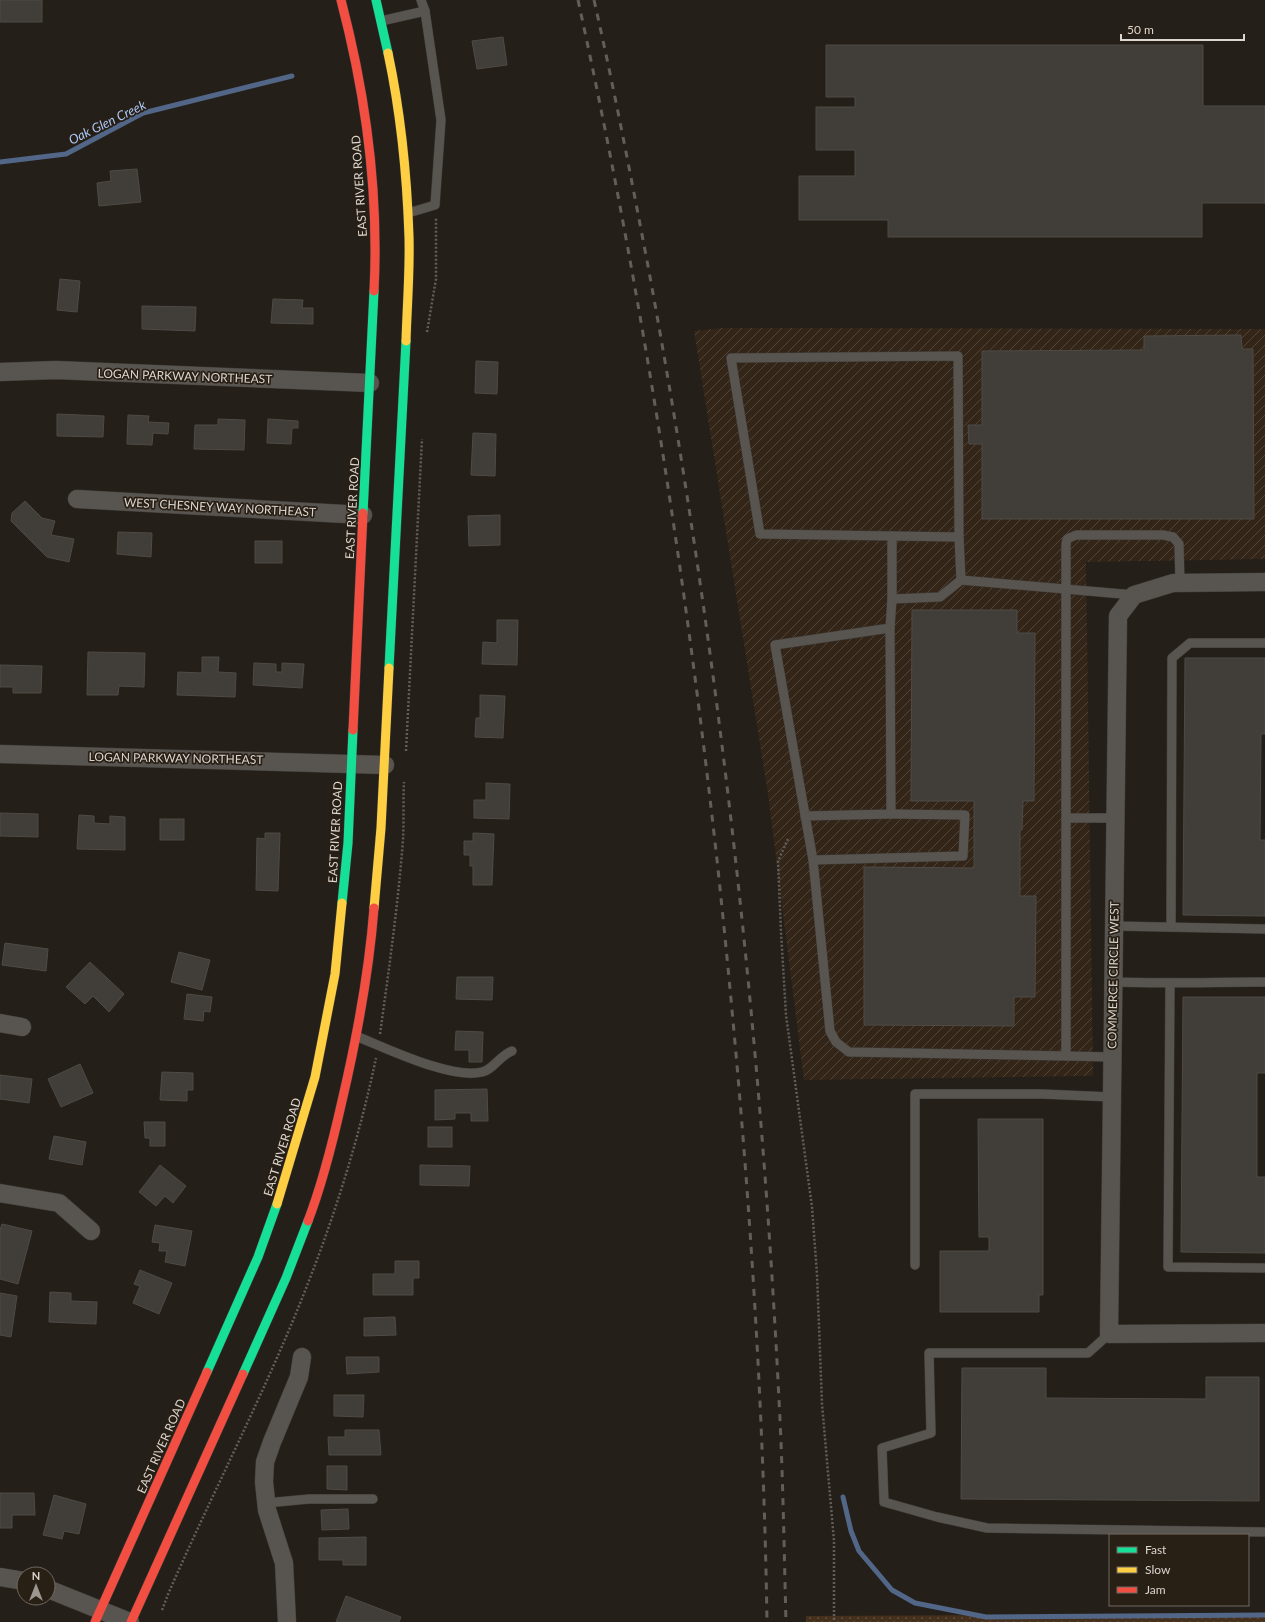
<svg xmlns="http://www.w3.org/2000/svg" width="1265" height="1622" font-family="Lato,sans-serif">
	<defs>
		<pattern id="industrial-furrows" width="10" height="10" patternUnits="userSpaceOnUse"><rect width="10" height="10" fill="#332619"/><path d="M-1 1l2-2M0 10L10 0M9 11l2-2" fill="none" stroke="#504539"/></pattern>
		<pattern id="park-dots" width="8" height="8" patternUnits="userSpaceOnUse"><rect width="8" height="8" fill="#44301c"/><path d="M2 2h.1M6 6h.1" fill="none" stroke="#5e4d3c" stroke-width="1.8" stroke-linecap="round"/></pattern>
	</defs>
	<rect width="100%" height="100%" fill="#241f19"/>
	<polygon fill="url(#industrial-furrows)" points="721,328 1265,329 1265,559 1086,562 1093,1076 804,1080 768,794 694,331"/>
	<polygon fill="url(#park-dots)" points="1265,1614 1265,1622 806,1622 806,1616"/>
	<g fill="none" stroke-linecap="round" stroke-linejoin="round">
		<g stroke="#526688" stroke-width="5">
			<polyline points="0,162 66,154 143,113 292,76"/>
			<polyline points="843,1497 851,1531 859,1551 892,1590 915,1603 986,1617 1265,1615"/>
		</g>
	</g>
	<g fill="#413d38" stroke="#4f4a45">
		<rect x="0" y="0" width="42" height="22"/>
		<polygon points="503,37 507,65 477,69 472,41"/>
		<polygon points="826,45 1203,45 1203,106 1265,106 1265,203 1202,203 1202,237 888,237 888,220 799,220 799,176 855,176 855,150 816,150 816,107 855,107 855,97 826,97"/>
		<polygon points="137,169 141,202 99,206 97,183 111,181 110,171"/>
		<polygon points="60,279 80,281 77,312 57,310"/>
		<polygon points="273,299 303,300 302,308 313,308 313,324 271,323"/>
		<polygon points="142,306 196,307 195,331 142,329"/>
		<polygon points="1241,335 1242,349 1253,349 1254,519 982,519 982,444 969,444 968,425 982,425 982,351 1144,350 1144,336"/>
		<polygon points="476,361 498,362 497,394 475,393"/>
		<polygon points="57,414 104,416 103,437 57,436"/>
		<polygon points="128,415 149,416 148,422 169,423 168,434 153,433 152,445 127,444"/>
		<polygon points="218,419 245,420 244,450 194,449 195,425 218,425"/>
		<polygon points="268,419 298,421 298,428 292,428 291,444 267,443"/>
		<polygon points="473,433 496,434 495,476 471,475"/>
		<polygon points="25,501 42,518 55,521 51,535 74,539 69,562 47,557 11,521 12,513"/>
		<polygon points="500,515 500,545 469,546 468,516"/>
		<polygon points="118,532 152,533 151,557 117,554"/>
		<rect x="255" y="541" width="27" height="22"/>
		<polygon points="912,610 1017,610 1017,633 1035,633 1034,801 1023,801 1022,830 1020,830 1020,896 1036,896 1035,997 1014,997 1014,1026 864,1025 864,867 974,868 974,801 911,801"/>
		<polygon points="497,620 518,620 517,665 482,664 483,642 497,643"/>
		<polygon points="88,652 145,653 144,687 119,686 118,695 87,695"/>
		<polygon points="202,657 219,657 218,672 236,673 235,697 177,695 178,672 202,673"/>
		<polygon points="1185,658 1265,658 1265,734 1261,734 1260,840 1265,840 1265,916 1183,915"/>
		<polygon points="254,663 276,664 276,672 282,672 282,663 304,664 302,688 253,685"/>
		<polygon points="0,665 42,666 41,693 13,693 13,687 0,687"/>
		<polygon points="480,695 505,696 503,738 475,737 476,718 480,718"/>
		<polygon points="486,783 510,784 509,819 474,818 474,800 486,800"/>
		<polygon points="0,813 38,814 38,837 0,836"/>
		<polygon points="79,815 94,816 94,823 110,824 110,816 125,817 125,850 77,849"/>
		<rect x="160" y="819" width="24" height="21"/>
		<polygon points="265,833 280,833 278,891 256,890 257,838 265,839"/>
		<polygon points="473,833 494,834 492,885 473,885 473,866 470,866 470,855 464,855 464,841 473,841"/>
		<polygon points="5,943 48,949 46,971 2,965"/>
		<polygon points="179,952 210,960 202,990 171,982"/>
		<polygon points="90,962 124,994 109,1012 93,996 85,1004 66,987"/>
		<polygon points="457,977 493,977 492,1000 456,999"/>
		<polygon points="187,994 212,997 210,1012 204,1011 203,1021 184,1019"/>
		<polygon points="1183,997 1265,997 1265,1073 1257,1073 1257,1177 1265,1177 1265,1253 1181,1252"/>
		<polygon points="456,1031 483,1032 482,1062 469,1062 469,1050 455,1050"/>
		<polygon points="80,1064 93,1093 61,1107 48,1079"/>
		<polygon points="162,1072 193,1073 193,1090 187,1090 187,1101 160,1100"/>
		<polygon points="0,1075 32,1079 29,1103 0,1099"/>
		<polygon points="487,1089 488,1121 471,1121 471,1113 455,1113 455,1119 435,1120 435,1090"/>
		<polygon points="978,1119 1043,1119 1043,1295 1039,1295 1039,1312 940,1312 940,1251 989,1251 989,1237 979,1237"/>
		<polygon points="144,1122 165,1122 165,1146 150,1146 150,1138 145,1138"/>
		<rect x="428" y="1127" width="24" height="20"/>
		<polygon points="54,1136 86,1142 82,1165 49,1159"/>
		<polygon points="160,1165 186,1186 173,1203 165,1196 156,1206 139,1192"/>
		<polygon points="420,1165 470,1166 469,1186 420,1185"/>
		<polygon points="2,1224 32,1231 18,1284 0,1279 0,1230"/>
		<polygon points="155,1225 192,1231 185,1266 165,1262 167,1251 159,1251 160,1243 152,1242"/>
		<polygon points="395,1261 419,1261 419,1278 413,1278 413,1295 373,1295 373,1274 395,1274"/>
		<polygon points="140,1270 172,1283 159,1314 133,1303 140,1286 134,1284"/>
		<polygon points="50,1292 71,1293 71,1301 97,1302 96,1324 49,1322"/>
		<polygon points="0,1293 17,1296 11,1337 0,1335"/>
		<polygon points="395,1317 396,1335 364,1336 364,1318"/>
		<polygon points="346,1357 379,1357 379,1372 347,1374"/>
		<polygon points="962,1368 1046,1368 1046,1398 1206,1399 1206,1377 1259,1377 1259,1501 961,1499"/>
		<polygon points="334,1395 364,1395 363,1417 334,1416"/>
		<polygon points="345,1430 379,1430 381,1455 329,1455 328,1437 345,1437"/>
		<polygon points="327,1466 347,1466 347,1490 327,1489"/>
		<polygon points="0,1493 34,1493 35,1515 12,1515 12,1528 0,1528"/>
		<polygon points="54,1495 86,1504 79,1534 64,1531 62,1539 43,1535"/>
		<polygon points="348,1509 349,1529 322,1530 321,1510"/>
		<polygon points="366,1537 366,1565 343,1565 343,1560 319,1560 319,1538"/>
		<polygon points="346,1596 401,1617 399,1622 336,1622"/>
	</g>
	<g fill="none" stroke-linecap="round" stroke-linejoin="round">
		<g stroke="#3e3a36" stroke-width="10">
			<g id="lane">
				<polyline points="421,0 425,11"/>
				<polyline points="381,21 425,11 441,120 435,205 408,213"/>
				<polyline points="892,536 892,599"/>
				<polyline points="959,537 760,534 731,358 958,356 959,537 961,580 1134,595"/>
				<polyline points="961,580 940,597 892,599 890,628 775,645 813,860 830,1031 836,1042 849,1052 1066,1056 1066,544 1067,539 1076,535 1163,535 1173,537 1179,544 1180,584"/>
				<polyline points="805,816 891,814 890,628"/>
				<polyline points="1066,818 1115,818"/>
				<polyline points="813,860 963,856 965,815 891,814"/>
				<polyline points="1114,926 1265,929"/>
				<polyline points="1171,927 1172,658 1190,643 1265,643"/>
				<path d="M1113,982C1164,984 1214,982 1265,982"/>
				<polyline points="1170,984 1168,1267 1265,1268"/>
				<path d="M356,1036C386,1048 452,1080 482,1072C493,1070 499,1056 512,1051"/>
				<polyline points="1066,1056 1112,1057"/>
				<polyline points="915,1265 915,1094 1042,1094 1112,1097"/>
				<polyline points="1109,1334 1088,1353 929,1353 931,1433 882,1448 884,1502 937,1517 987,1528 1265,1532"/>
				<polyline points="266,1503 309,1499 373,1499"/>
			</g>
		</g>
		<g stroke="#3e3a36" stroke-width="19">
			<g id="street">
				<polyline points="0,372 56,370 370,383"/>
				<polyline points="77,499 363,515"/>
				<polyline points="1265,582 1173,583 1134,595 1118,616 1109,1334 1265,1333"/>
				<polyline points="0,754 385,765"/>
				<polyline points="0,1023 22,1027"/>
				<polyline points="0,1193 59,1203 91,1231"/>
				<polyline points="0,1577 24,1581"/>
				<polyline points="48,1589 130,1622"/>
				<polyline points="287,1622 284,1563 267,1510 264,1482 265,1462 272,1442 299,1377 302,1357"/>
			</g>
		</g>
		<g stroke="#3e3a36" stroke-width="10">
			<g id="fast">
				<polyline points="376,0 388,53"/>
				<polyline points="363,513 374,291"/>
				<polyline points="389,668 406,341"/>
				<polyline points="342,903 348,843 353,730"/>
				<polyline points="207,1372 258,1257 277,1204"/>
				<polyline points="243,1374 286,1278 308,1221"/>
			</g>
		</g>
		<g stroke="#3e3a36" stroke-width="10">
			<g id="slow">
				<path d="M388,53C401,114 407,176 409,237C410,272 407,306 406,341"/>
				<polyline points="374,908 381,828 389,668"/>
				<polyline points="277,1204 315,1077 335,974 342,903"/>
			</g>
		</g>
		<g stroke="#3e3a36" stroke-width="10">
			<g id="jam">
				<path d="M341,0C366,95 379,193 374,291"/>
				<polyline points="353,730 363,513"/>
				<path d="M308,1221C323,1182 333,1141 342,1101C357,1037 369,973 374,908"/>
				<polyline points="95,1622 207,1372"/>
				<polyline points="131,1622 243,1374"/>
			</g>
		</g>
		<g stroke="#625f5a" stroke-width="2.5" stroke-dasharray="2 2" stroke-linecap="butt">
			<polyline points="427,332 436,279 436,218"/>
			<polyline points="406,751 422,439"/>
			<polyline points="788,839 778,861 781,932 786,1015 812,1207 817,1274 822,1404 834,1541 834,1622"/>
			<path d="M380,1034C389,969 398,905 403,840C404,821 403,801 404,782"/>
			<path d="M162,1610L169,1592C215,1487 269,1385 310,1278C337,1209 361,1130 376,1058"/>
		</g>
		<use href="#lane" stroke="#58544f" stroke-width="9"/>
		<use href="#street" stroke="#58544f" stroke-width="18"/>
		<use href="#fast" stroke="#16e098" stroke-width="9"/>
		<use href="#slow" stroke="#ffcf43" stroke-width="9"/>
		<use href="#jam" stroke="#f24e42" stroke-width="9"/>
		<g stroke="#625e5a" stroke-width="3" stroke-dasharray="7 7" stroke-linecap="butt">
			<path d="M578,0C640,284 685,571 717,860C744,1113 763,1367 767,1622"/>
			<path d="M594,0C614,88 631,177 648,266C717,640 760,1020 779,1400C783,1474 784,1548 786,1622"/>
		</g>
	</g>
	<g text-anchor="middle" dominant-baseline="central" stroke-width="3.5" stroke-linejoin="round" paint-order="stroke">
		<g font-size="12" fill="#dcd6d0" stroke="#281f15">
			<text transform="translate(359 186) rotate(-94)">EAST RIVER ROAD</text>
			<text transform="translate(185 376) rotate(2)">LOGAN PARKWAY NORTHEAST</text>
			<text transform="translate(220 507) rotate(3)">WEST CHESNEY WAY NORTHEAST</text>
			<text transform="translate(352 508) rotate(-87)">EAST RIVER ROAD</text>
			<text transform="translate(176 758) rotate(1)">LOGAN PARKWAY NORTHEAST</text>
			<text transform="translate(335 832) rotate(-87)">EAST RIVER ROAD</text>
			<text transform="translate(1113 975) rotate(-89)">COMMERCE CIRCLE WEST</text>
			<text transform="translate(282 1147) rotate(-73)">EAST RIVER ROAD</text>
			<text transform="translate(161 1446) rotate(-66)">EAST RIVER ROAD</text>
		</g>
		<g font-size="13" font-style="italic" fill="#a9c7f9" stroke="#281f15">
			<text transform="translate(107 122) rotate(-26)">Oak Glen Creek</text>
		</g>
	</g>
	<rect x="1109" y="1534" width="140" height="72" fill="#281f15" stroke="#706860"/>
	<rect x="1117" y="1547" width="20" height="6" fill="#16e098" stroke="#706860"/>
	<text x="1145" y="1554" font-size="12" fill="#dcd6d0">Fast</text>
	<rect x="1117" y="1567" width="20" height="6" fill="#ffcf43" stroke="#706860"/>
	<text x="1145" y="1574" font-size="12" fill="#dcd6d0">Slow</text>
	<rect x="1117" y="1587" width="20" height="6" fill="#f24e42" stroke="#706860"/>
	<text x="1145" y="1594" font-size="12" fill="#dcd6d0">Jam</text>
	<g transform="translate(36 1586)"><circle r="19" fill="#281f15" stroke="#706860"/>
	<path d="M0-3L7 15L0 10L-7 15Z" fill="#9c9690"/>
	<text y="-6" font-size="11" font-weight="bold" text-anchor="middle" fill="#dcd6d0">N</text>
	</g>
	<path d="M1121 34v6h123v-6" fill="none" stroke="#dcd6d0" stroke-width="2"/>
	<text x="1127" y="34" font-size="12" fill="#dcd6d0" stroke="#281f15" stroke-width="3" paint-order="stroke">50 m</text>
</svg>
